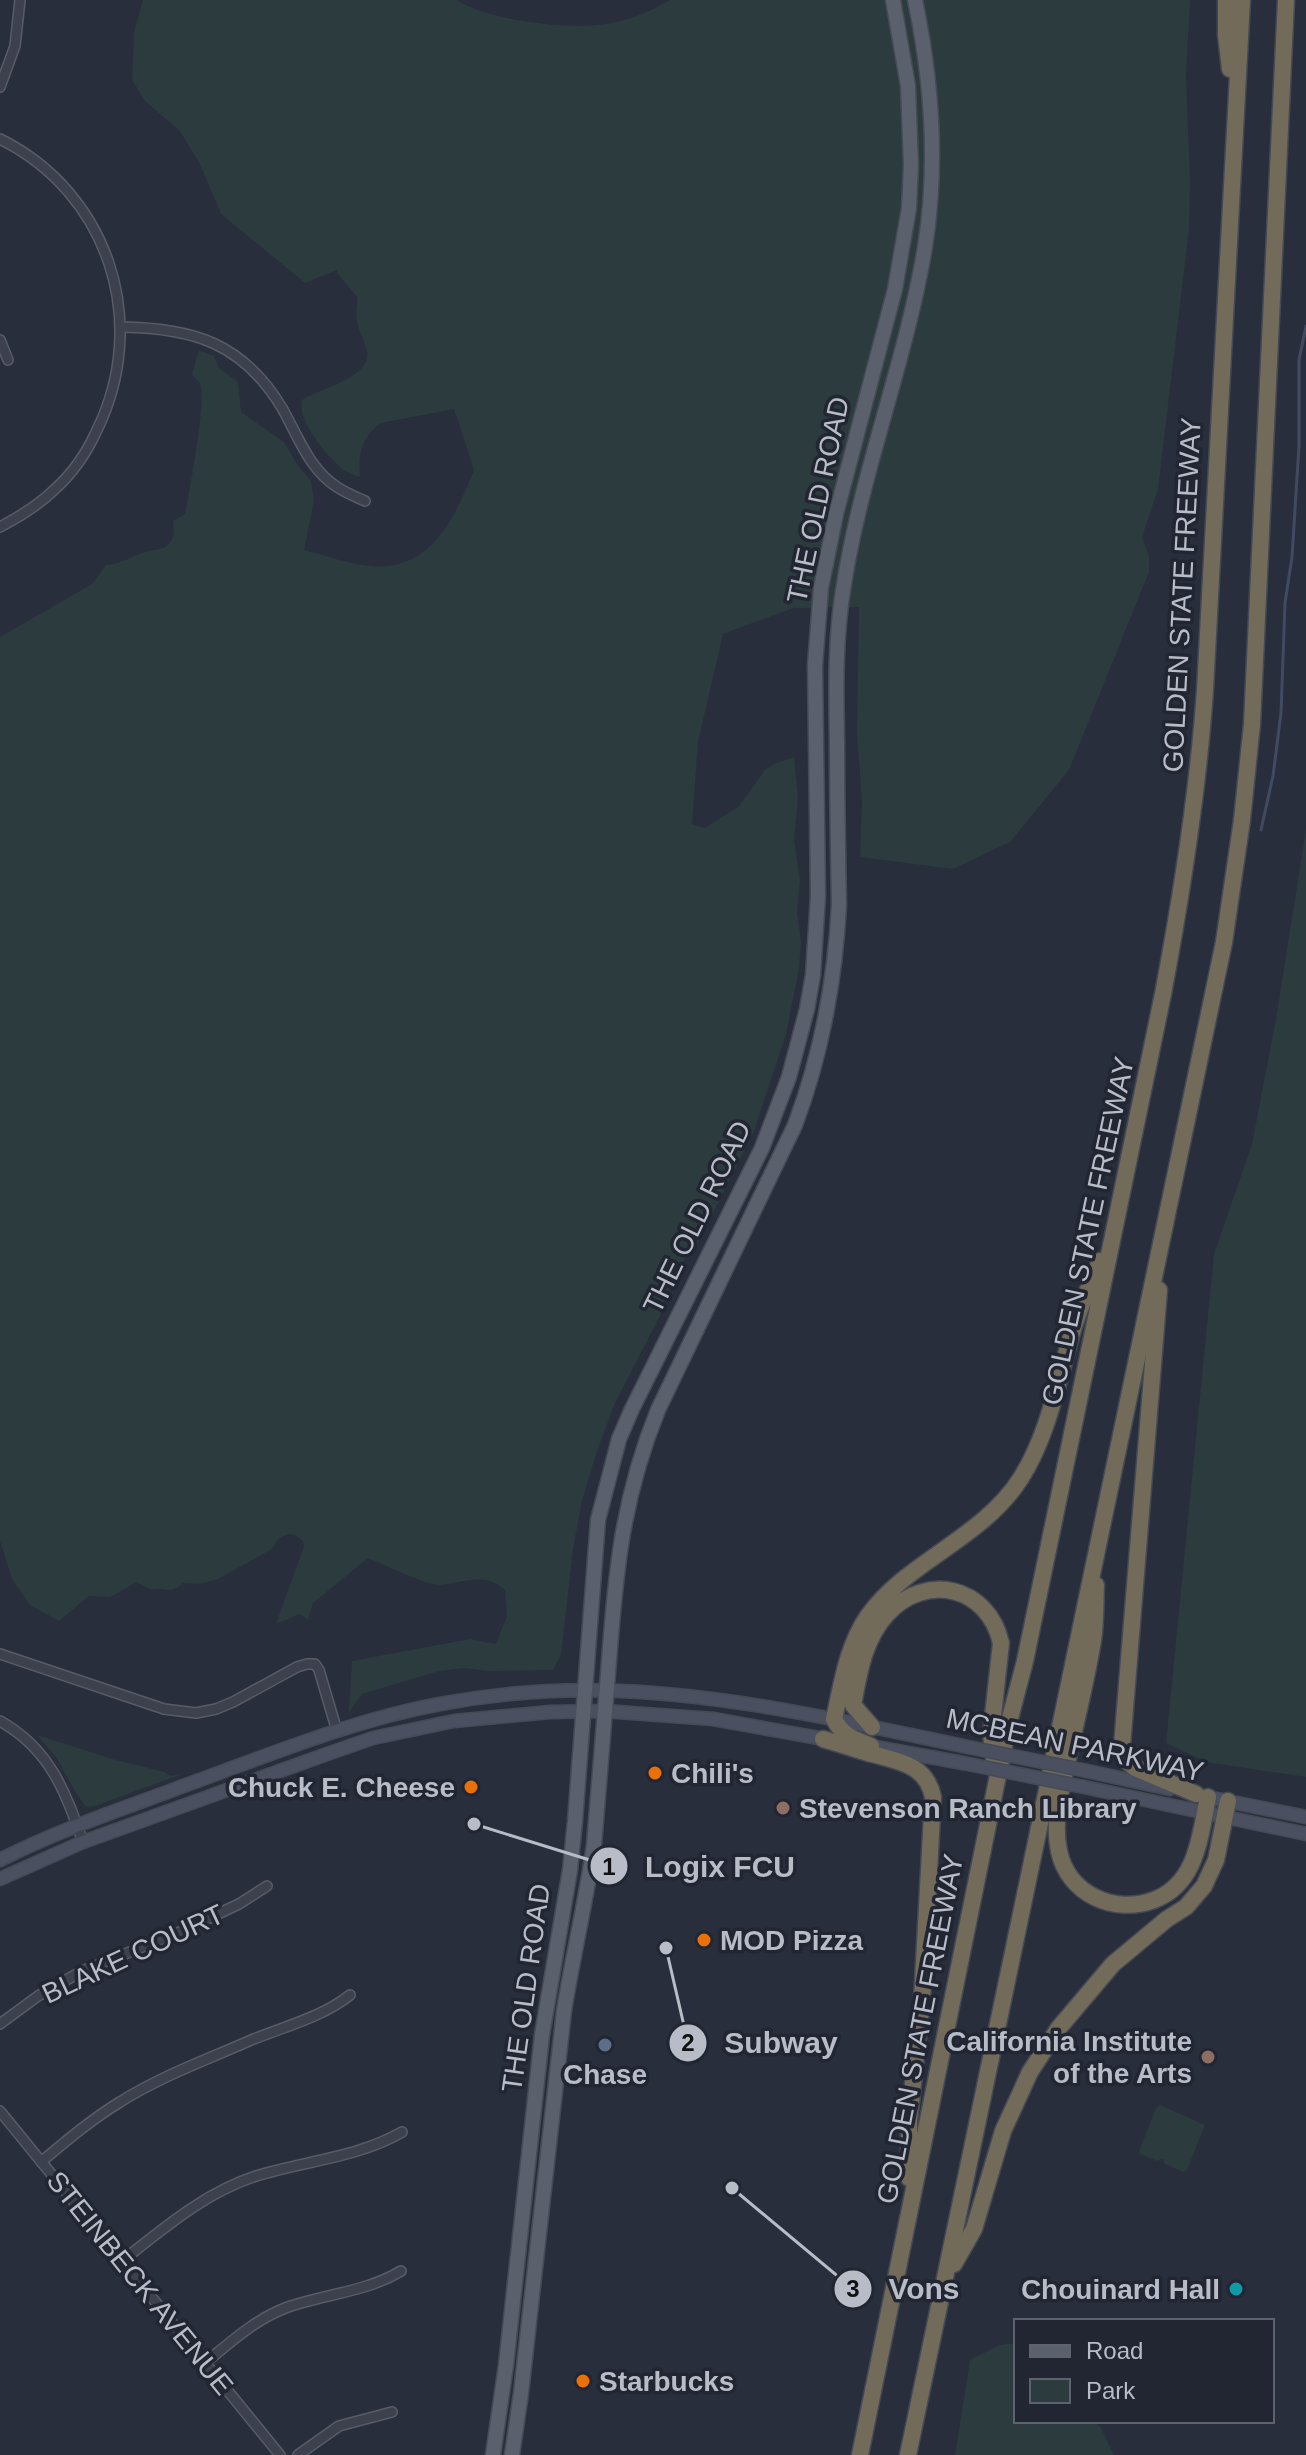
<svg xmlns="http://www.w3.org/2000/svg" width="1306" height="2455" font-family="Arial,sans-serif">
	<rect width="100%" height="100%" fill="#282e3c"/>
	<g fill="#2b3b3e">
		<path d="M143,0H457C489,21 569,30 607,24C629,20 650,12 670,0H1190L1186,77L1190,179L1189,229L1158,489L1142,537L1149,557V572L1069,770L1010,842L953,869L860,857L862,801L857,734L859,607L793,608L723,634L698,742L692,824L705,828L739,806L765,770L776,763L794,757L798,798L794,840L800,881L797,911L801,942L799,969L786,1034L754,1131L699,1241L681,1264L670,1282L660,1316L615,1403L597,1451L582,1501L573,1549L561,1655L553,1670L489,1671L464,1668L439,1671L362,1694L349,1712L352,1661L470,1639L496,1644L507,1616L505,1590C484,1571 464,1583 439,1585C426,1585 383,1564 368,1558L313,1603L308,1620L300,1614L276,1624L304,1546L303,1541L295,1535L288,1534L279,1538L272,1549L218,1579L200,1584L183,1583C169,1596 166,1586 151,1590L137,1582L110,1597L89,1596L59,1621L30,1605L12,1579L0,1541V637L92,584L106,565C121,565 134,554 149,551C156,549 163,550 168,545C175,538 174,530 173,521L185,514C189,493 207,398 200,383C199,382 193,376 192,374L199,350L214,356L219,368L238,382L241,412L284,442L297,464L311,481L314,500L304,550C325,555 348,564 370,566C432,572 455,516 474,470L454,409L381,423C361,438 358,454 360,477C354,475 347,473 342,469C327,455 297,422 302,400C320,388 372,378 367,351C365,341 359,332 357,322C355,314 358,305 357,297L337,273V270L305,283L221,214L199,162L179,130L145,101L132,80L134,32Z"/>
		<polygon points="1306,829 1306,1777 1206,1762 1166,1743 1214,1254 1252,1144 1276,1019"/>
		<polygon points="37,1735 112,1759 165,1772 170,1776 185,1773 95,1806 86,1807 76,1793 56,1757"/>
		<polygon points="1160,2105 1205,2125 1187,2170 1183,2172 1165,2164 1163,2159 1157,2161 1140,2154 1139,2151 1156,2108"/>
		<polygon points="1016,2343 1016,2421 1094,2421 1101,2428 1114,2455 955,2455 970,2360 1000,2345"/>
	</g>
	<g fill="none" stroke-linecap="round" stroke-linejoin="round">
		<polyline stroke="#404b63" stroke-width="3" points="1261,830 1273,776 1281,713 1285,603 1292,557 1299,446 1299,360 1306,326"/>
		<g stroke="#575c67" stroke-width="12">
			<g id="minor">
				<polyline points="0,87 15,46 20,0"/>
				<path d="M0,139C109,193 150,322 97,430C87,452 73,473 55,489C39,505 19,517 0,527"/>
				<path d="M122,327C193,328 243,343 282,408C298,436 309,469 337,487C346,493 356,497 365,501"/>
				<polyline points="0,340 8,360"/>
				<polyline points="0,1654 164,1709 196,1713 216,1709 233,1702 297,1667 307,1664 315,1664 319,1670 337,1731"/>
				<path d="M0,1721C50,1749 65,1791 83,1842"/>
				<polyline points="0,2024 38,1996 82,1971 180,1932 239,1904 267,1886"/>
				<polyline points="0,2111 280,2455"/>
				<path d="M41,2162C66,2141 92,2119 120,2102C159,2077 206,2060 249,2041C282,2027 321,2018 350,1995"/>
				<path d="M122,2261C164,2228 204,2193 256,2176C304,2161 357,2158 402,2132"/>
				<path d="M205,2363C231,2342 255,2319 288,2307C325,2294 366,2292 401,2271"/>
				<polyline points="298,2455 339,2426 392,2412"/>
			</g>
		</g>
		<g stroke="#454a56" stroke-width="15">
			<g id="secondary">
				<polyline points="864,1745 963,1763"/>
				<polyline points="1087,1771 1170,1789"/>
				<polyline points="1084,1787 1306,1834"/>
				<polyline points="1203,1796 1306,1817"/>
				<path d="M0,1860C60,1829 123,1809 186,1785C269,1755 353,1720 440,1704C499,1693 560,1688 621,1691C738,1696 853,1723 968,1747"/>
				<polyline points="0,1879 83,1842 327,1754 373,1738 454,1721 550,1712 604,1711 713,1719 830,1740"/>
			</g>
		</g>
		<g stroke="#454a56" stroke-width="17">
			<g id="primary">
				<polyline points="493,2455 506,2365 542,2035 570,1870 575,1821 598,1520 619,1439 632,1409 762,1148 789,1077 807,1009 813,975 818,896 815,665 821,588 836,514 895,289 909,208 911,165 908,86 893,0"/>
				<path d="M512,2455L521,2393L564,2011C573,1955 586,1901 594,1845C599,1788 603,1731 608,1674C615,1578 621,1501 658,1410L795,1125C822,1053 835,982 839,905C838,850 837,796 837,741C836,688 835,636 844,584C862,470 906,361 925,247C938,165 932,81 915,0"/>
			</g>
		</g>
		<g stroke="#444954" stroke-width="19">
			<g id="motorway">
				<polyline points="1226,0 1226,35 1230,69"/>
				<polyline points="1159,1290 1122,1746 1127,1761 1135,1768 1196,1794"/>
				<path d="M1096,1585C1095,1603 1096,1622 1093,1640C1088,1672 1080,1704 1073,1736C1066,1772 1051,1814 1059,1851C1068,1894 1114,1915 1154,1900C1197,1884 1200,1836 1208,1797"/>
				<path d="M872,1727L853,1705C859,1673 864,1639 887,1614C926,1572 988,1586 1001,1643L991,1734L995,1765"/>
				<path d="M823,1739C837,1743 851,1748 865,1752C894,1761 926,1762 933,1797L922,1999L909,2121V2178"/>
				<path d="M871,1746C855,1739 842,1736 834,1719C842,1684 847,1646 868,1616C907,1561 982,1539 1021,1478C1050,1432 1059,1374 1075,1323C1082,1302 1092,1281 1100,1261"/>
				<polyline points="954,2264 974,2229 1003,2131 1030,2072 1058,2029 1113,1964 1167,1919 1186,1907 1204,1886 1216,1860 1228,1801"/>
				<path d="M860,2455L1008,1726L1025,1661L1163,994C1182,893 1198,793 1205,690L1242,0"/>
				<polyline points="908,2455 1224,942 1242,820 1252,724 1286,0"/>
			</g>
		</g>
		<use href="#minor" stroke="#3c414d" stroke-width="9"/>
		<use href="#secondary" stroke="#4a505f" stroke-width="12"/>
		<use href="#primary" stroke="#5a606c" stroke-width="14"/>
		<use href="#motorway" stroke="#726b5a" stroke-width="16"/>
		<g stroke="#454a56" stroke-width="15" stroke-linecap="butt">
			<g id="secondary-bridge">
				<polyline points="968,1747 1087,1771"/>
				<polyline points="963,1763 1084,1787"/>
			</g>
		</g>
		<use href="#secondary-bridge" stroke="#4a505f" stroke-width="12"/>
	</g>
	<g fill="#e8710a" stroke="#212632" stroke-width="3">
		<circle cx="655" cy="1773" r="8"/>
		<circle cx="471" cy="1787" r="8"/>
		<circle cx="704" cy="1940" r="8"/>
		<circle cx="583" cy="2381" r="8"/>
	</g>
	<g fill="#8d6e63" stroke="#212632" stroke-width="3">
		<circle cx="783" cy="1808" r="8"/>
		<circle cx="1208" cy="2057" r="8"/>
	</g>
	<circle fill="#5c6f8a" stroke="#212632" stroke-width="3" cx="605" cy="2045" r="8"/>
	<circle fill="#0f9aa8" stroke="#212632" stroke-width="3" cx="1236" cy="2289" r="8"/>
	<g text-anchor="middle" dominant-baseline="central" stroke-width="7" stroke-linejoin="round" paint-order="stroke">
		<g font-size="28" fill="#b8bcc7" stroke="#212632">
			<text transform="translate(818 500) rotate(-78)">THE OLD ROAD</text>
			<text transform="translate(1182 595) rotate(-87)">GOLDEN STATE FREEWAY</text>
			<text transform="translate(697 1217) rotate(-64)">THE OLD ROAD</text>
			<text transform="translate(1088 1231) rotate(-78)">GOLDEN STATE FREEWAY</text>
			<text transform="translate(1075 1745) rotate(12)">MCBEAN PARKWAY</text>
			<text transform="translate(133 1954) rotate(-25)">BLAKE COURT</text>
			<text transform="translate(526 1988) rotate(-82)">THE OLD ROAD</text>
			<text transform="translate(920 2029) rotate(-79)">GOLDEN STATE FREEWAY</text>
			<text transform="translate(140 2283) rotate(51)">STEINBECK AVENUE</text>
		</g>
		<g font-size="28" font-weight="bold" fill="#b8bcc7" stroke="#212632" text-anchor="start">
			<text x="671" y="1773">Chili's</text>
			<text x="455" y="1787" text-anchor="end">Chuck E. Cheese</text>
			<text x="799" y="1808">Stevenson Ranch Library</text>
			<text x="720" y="1940">MOD Pizza</text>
			<text x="1192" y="2041" text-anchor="end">California Institute<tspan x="1192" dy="32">of the Arts</tspan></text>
			<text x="605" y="2074" text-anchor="middle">Chase</text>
			<text x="1220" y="2289" text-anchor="end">Chouinard Hall</text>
			<text x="599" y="2381">Starbucks</text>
		</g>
	</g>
	<path fill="none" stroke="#b8bcc7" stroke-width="3" d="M474 1824L609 1866M666 1948L688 2043M732 2188L853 2289"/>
	<g fill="#b8bcc7" stroke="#212632" stroke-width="3">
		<circle cx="474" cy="1824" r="8"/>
		<circle cx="666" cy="1948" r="8"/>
		<circle cx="732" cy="2188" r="8"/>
		<circle cx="609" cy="1866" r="20"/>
		<circle cx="688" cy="2043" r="20"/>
		<circle cx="853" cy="2289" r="20"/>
	</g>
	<g font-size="24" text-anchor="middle" font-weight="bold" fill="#111">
		<text x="609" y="1875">1</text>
		<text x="688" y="2051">2</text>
		<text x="853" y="2297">3</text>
	</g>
	<g font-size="30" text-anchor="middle" font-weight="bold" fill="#b8bcc7" stroke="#212632" stroke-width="7" stroke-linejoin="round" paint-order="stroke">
		<text x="720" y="1877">Logix FCU</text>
		<text x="781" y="2053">Subway</text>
		<text x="924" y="2299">Vons</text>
	</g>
	<rect x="1014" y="2319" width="260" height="104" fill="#212632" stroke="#5d626e" stroke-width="2"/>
	<rect x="1030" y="2345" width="40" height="12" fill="#5a606c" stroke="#5d626e" stroke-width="2"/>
	<text x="1086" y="2359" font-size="24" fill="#b8bcc7">Road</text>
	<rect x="1030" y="2379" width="40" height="24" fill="#2b3b3e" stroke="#5d626e" stroke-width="2"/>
	<text x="1086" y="2399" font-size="24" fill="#b8bcc7">Park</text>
</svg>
